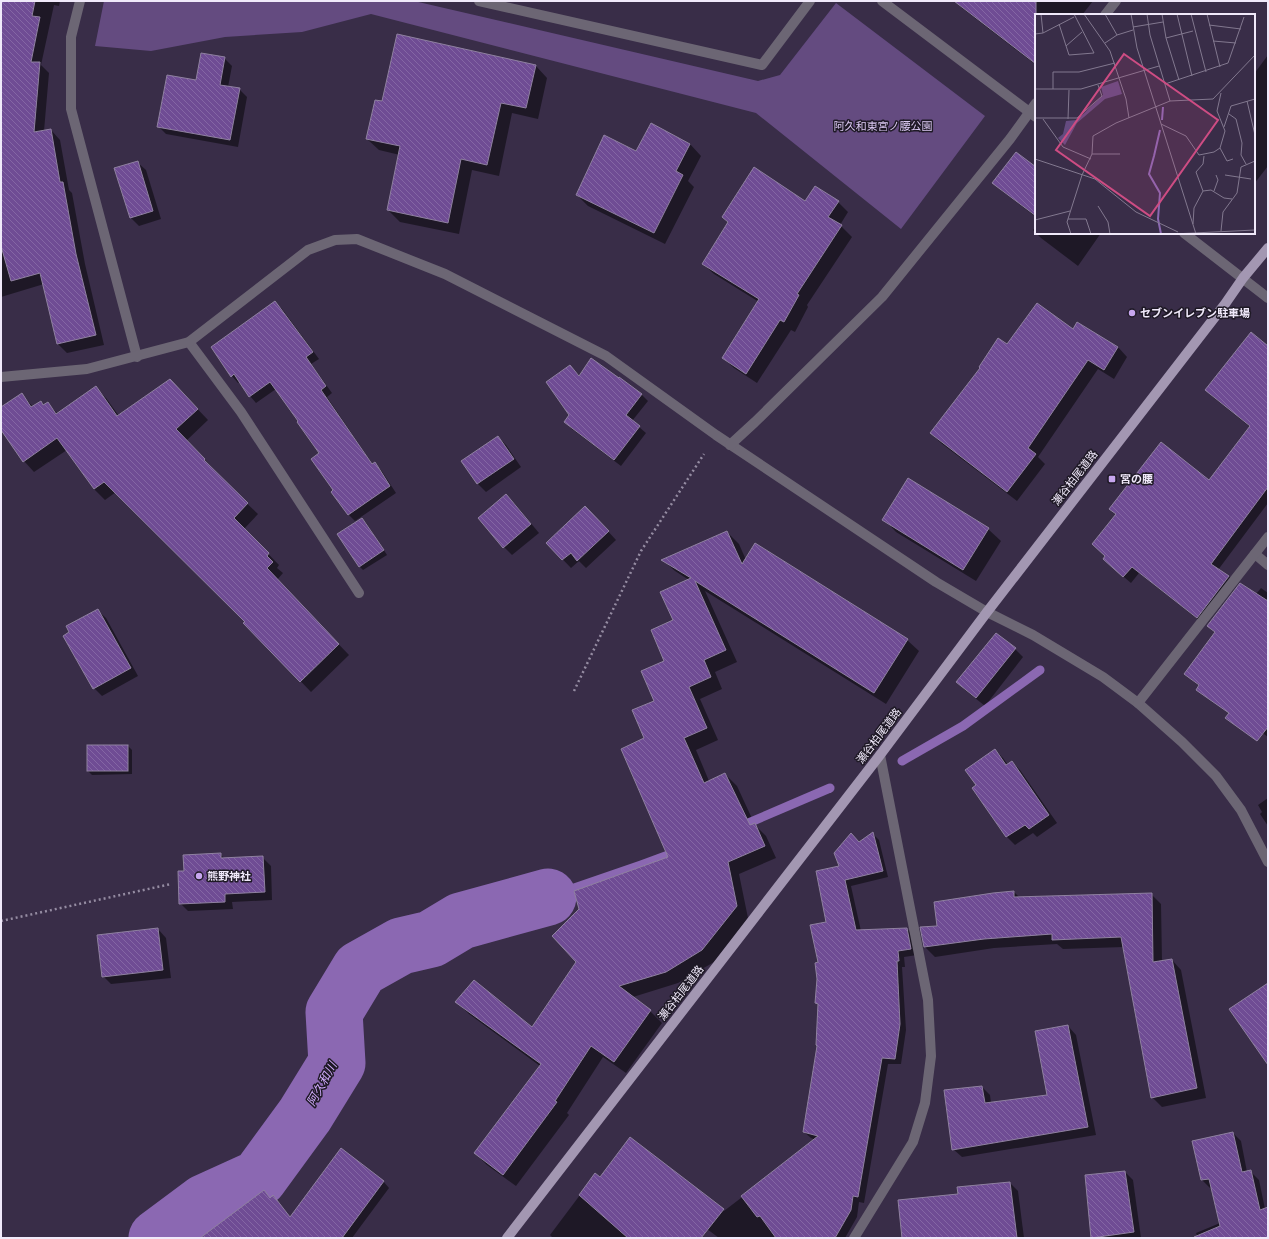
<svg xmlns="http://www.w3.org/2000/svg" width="1269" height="1239" font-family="'Fira Sans','Noto Sans JP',sans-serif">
	<defs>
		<pattern id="building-back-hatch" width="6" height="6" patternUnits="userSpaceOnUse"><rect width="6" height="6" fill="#6f4c94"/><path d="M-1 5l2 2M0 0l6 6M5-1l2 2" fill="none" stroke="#8466a4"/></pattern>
	</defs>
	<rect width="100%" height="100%" fill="#392d48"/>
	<polygon fill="#644b80" points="104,1 414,1 758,81 780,75 836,3 985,116 901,229 756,113 371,14 302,32 225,37 151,51 95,46"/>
	<g fill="#0007">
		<polygon points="11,1 60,1 59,6 54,5 41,65 49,73 44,131 51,130 60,140 69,190 72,193 85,264 104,345 67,353 58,344 44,284 1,297 1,41"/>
		<polygon points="955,1 1093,1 1082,15 1036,15 1036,65 962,8"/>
		<polygon points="1268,55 1268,166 1254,184 1254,74"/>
		<polygon points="224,58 232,66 228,87 239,89 247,97 238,147 166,134 158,126 197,82"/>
		<polygon points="536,66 547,78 538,119 512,113 499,176 472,170 459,234 400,222 388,210 400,155 379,150 367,139 383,102"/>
		<polygon points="651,124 690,144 701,156 688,181 694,187 665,244 588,206 577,195 637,153"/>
		<polygon points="137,162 146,170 161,219 139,226 131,218 115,169"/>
		<polygon points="1036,162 1036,217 1002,191 994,183 1033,166"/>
		<polygon points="838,202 848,212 840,225 852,237 807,305 808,307 795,332 791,330 757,383 734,368 723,358 759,302 714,274 703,264 729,223 723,217"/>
		<polygon points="1036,226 1036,233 1101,233 1078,266 1041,238 1033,230"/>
		<polygon points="275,303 282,309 319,359 311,364 332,393 327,397 373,465 374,464 381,470 396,493 355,521 348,514 320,454 300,421 276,389 256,403 250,396 240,381 238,383 232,376 212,347"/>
		<polygon points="1073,331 1118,347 1127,357 1114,379 1098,369 1038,457 1045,464 1017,501 941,443 931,433 1007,345"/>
		<polygon points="1268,347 1268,503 1218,570 1229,576 1236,583 1204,624 1139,573 1131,583 1111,566 1106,556 1117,515 1110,509 1209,482 1250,427 1213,397 1206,390"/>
		<polygon points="570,366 580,376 619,379 641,394 648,401 632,421 646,433 621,466 572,429 565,422 570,415"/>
		<polygon points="170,380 208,420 186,441 215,471 214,472 258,514 244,529 279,565 277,568 283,573 277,580 349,655 311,692 245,623 246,622 116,492 105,500 94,489 67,450 34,472 24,461 1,428 1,408 22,394 33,407 40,402 44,405 47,403 58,414 95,387 106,398 119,416"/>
		<polygon points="498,437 506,445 521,467 486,492 478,484 462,462"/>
		<polygon points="514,503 539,533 512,555 504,547"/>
		<polygon points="593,515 616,540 586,568 579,561 571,568 547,543"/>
		<polygon points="362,519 366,523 387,555 363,570 359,566"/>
		<polygon points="884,519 988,529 1001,541 976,581 896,532"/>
		<polygon points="727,532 739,544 746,560 907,640 919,651 886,704 705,591 737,662 715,672 722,689 700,699 718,740 696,750 709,781 725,774 737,786 755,825 766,836 776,858 739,874 748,918 714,962 678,983 633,997 650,1011 662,1023 626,1073 603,1057 567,1113 569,1115 516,1186 487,1165 475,1153 540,1066 469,1014 457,1002 533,1028 670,858 645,739 666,661 674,621 689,580 675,571 663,560"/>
		<polygon points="1261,588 1268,593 1268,737 1194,682 1186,674 1216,633 1208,626 1256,594"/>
		<polygon points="97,610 106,618 138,676 102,696 94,688"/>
		<polygon points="996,634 1015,649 1023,657 985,706 965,690 957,682"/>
		<polygon points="88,746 128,746 132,750 132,774 92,775 88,771"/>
		<polygon points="995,750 1003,758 1008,765 1012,762 1020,770 1057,823 1037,837 1033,833 1015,845 1007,837 973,789 978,786"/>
		<polygon points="1268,798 1268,826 1260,814 1262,812 1258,805"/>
		<polygon points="873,834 879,840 888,877 851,886 861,931 907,929 913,935 917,955 904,957 905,967 902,967 906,1030 901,1064 888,1064 864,1203 859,1202 857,1217 845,1238 719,1238 695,1220 680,1238 550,1238 552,1237 550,1235 595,1175 600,1179 631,1138 724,1211 816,1140 811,1138 804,1132 818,1046 819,1006 816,1003 819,963 827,923 840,867 859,843"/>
		<polygon points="220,854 225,859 262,857 271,866 272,900 232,902 233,909 188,911 180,903 185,872"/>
		<polygon points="1014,892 1020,898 1151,894 1161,904 1162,961 1172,960 1181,970 1206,1098 1162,1107 1152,1097 1124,947 1063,949 1057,944 994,948 935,957 925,947 922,928 939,927"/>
		<polygon points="158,929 166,938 171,978 111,984 103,976"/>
		<polygon points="1068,1026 1076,1035 1096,1135 962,1157 953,1149 982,1087 990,1095 991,1103 1048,1096"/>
		<polygon points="1233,1133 1241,1141 1247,1172 1250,1171 1259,1180 1265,1209 1268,1208 1268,1238 1198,1238 1196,1233 1220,1223 1212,1187 1210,1188 1202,1180"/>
		<polygon points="1125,1172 1133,1180 1141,1238 1093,1238"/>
		<polygon points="383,1181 389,1188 352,1238 173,1238 188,1228 191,1232 202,1224 210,1232 264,1192 271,1198 273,1196 279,1203 290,1218"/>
		<polygon points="1010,1183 1018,1191 1024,1238 903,1238 959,1194"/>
	</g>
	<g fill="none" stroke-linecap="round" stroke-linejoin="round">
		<g stroke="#8b68b2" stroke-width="9">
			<polyline points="902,761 963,726 1040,670"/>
			<polyline points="739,827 830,788"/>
			<polyline points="548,897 641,865 679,851"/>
		</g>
		<polyline stroke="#8b68b2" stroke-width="57" points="157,1238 204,1203 259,1178 305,1115 337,1063 334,1012 360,969 401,946 431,939 461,921 548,897"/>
	</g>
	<g fill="url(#building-back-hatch)" stroke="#8f81a0">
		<polygon points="1,1 35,1 32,16 40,17 31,62 40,62 34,132 51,129 60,182 63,182 76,254 96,335 57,344 40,273 11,281 1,246"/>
		<polygon points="954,1 1036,1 1036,64"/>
		<polygon points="397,34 536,65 526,108 501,103 487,165 461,159 448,223 387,210 400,146 366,139 375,100 382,101"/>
		<polygon points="201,53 225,57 220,85 240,88 230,140 157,127 167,75 196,80"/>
		<polygon points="651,123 690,144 676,171 683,175 654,233 576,195 604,135 636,151"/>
		<polygon points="1016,152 1036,167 1036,216 992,183"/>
		<polygon points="138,161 153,211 130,218 114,168"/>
		<polygon points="754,167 805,201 815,186 839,201 828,217 842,225 797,294 799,295 784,322 780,320 746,374 722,358 759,299 702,264 728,222 722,217"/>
		<polygon points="275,301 313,352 306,357 326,386 321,390 372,464 375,462 390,486 348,515 331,492 333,490 311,459 319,453 297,422 298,421 270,382 249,397 234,374 231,377 211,347"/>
		<polygon points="1037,303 1073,329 1077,322 1118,347 1104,370 1088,360 1028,448 1036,454 1007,492 930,433 980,368 979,367 998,338 1007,344"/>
		<polygon points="1251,332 1268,346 1268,487 1211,564 1229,576 1197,618 1132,567 1123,577 1103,559 1105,556 1092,544 1116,514 1109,509 1161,442 1209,480 1250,426 1205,390"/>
		<polygon points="591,358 619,378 619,377 642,394 626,415 640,426 614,460 564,422 569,415 546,382 570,365 579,376"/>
		<polygon points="170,379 198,409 176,429 205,459 204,460 248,503 234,518 269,553 267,556 273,562 267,568 339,644 300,682 243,623 245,622 104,482 94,489 57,438 23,462 1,430 1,407 22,393 31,407 41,401 43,405 48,402 56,414 96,386 117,416"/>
		<polygon points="498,436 514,459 477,484 461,461"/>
		<polygon points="908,478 989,528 963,570 882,520"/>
		<polygon points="506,494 531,524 503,548 478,518"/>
		<polygon points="585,506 609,531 577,561 571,553 562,560 546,543"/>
		<polygon points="362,518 384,550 359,567 337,534"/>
		<polygon points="727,531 742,564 755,543 908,639 874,693 695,581 726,650 704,660 711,677 689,687 707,728 684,738 704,783 725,773 750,825 755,823 765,846 728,862 737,906 702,950 666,972 619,986 651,1010 614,1062 591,1046 555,1101 557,1102 503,1175 474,1153 541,1064 455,1002 474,980 532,1027 576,962 552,936 579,909 574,891 668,857 621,749 644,738 632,710 654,701 641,671 664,661 651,630 673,620 660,592 691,578 661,560"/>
		<polygon points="1240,583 1268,601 1268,727 1257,741 1225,718 1229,713 1196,690 1199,685 1184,674 1215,632 1207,626"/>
		<polygon points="98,609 131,668 93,689 63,636 69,632 66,626"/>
		<polygon points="996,633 1016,648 976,698 956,682"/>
		<rect x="87" y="745" width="41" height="26"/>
		<polygon points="995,749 1006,765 1012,761 1049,815 1029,829 1025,825 1006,837 972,788 976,785 965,770"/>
		<polygon points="873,832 883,871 845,880 856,930 907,928 911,949 898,951 899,961 897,961 900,1024 895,1059 882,1058 858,1197 853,1196 851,1210 835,1238 776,1238 760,1216 757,1217 741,1196 818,1136 803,1132 817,1046 816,1045 818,1004 815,1003 817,979 815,963 818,962 810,925 826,922 816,871 839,866 834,853 851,833 859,842"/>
		<polygon points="221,853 221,858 263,856 265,892 225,894 225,902 179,904 178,871 184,871 183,855"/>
		<polygon points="1014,891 1014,897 1152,893 1153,962 1172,959 1197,1088 1151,1098 1121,937 1052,940 1052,934 984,939 924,947 920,927 937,926 934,902 993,893"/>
		<polygon points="158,928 163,970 102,977 97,935"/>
		<polygon points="1268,983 1268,1065 1229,1009"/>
		<polygon points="1068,1025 1088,1127 952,1150 944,1090 982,1086 985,1103 1047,1095 1035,1031"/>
		<polygon points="1233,1132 1242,1172 1251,1170 1260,1210 1268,1207 1268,1238 1194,1238 1194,1237 1220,1226 1209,1179 1201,1180 1192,1141"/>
		<polygon points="630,1137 724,1209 701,1238 628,1238 579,1195 595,1173 600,1177"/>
		<polygon points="341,1148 384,1181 342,1238 200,1238 264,1190 270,1198 273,1195 290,1217"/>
		<polygon points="1125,1171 1134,1232 1091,1238 1085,1175"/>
		<polygon points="1010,1182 1017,1238 902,1238 898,1200 958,1194 957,1187"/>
	</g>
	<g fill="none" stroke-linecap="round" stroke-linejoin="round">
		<g stroke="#958ca2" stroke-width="2.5" stroke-dasharray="2 3" stroke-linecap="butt">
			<polyline points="574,691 641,551 704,454"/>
			<polyline points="1,921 171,884"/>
		</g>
		<g stroke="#6c6674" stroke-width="10">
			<polyline points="80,1 71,37 71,109 137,357"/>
			<polyline points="479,1 762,65 810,1"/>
			<polyline points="882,1 1036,117"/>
			<polyline points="1105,15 1116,1"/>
			<polyline points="1184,233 1268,298"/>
			<polyline points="189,342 241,412 359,593"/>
			<polyline points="1,377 87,369 189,342 308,250 335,240 357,239 445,274 606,356 716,435 936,582 987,612 1033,635 1103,677 1138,703 1182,742 1216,776 1241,810 1268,862"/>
			<polyline points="730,445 755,422 882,297 1010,139 1036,103"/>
			<polyline points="1255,554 1268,565"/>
			<polyline points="1138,703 1268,537"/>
			<polyline points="854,1238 913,1142 925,1103 931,1056 928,1000 880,755"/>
		</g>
		<polyline stroke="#a397b2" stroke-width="10" points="507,1238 880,755 987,612 1225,304 1243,278 1268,248"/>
	</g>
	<g fill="#c7a6ef" stroke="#1e1925" stroke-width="1.5">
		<circle cx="1132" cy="313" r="4"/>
		<rect x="1108" y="475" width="8" height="8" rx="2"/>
		<circle cx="199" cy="876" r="4"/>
	</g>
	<g text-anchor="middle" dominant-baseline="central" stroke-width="3" stroke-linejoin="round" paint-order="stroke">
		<g font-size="11" fill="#dac8f1" stroke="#1e1925">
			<text x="883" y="126">阿久和東宮ノ腰公園</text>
		</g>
		<g font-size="11" font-weight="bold" fill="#f0e9fa" stroke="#1e1925" text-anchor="start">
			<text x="1140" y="313">セブンイレブン駐車場</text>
			<text x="1120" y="479">宮の腰</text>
			<text x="207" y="876">熊野神社</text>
		</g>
		<g font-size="11" fill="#f0e9fa" stroke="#1e1925">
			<text transform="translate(1075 478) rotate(-52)">瀬谷柏尾道路</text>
			<text transform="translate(879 736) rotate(-53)">瀬谷柏尾道路</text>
			<text transform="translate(681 993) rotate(-52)">瀬谷柏尾道路</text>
		</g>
		<g font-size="12" font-style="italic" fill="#d0abfb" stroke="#1e1925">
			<text transform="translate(322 1084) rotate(-61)">阿久和川</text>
		</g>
	</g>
	<g transform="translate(1035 14)">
		<rect width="220" height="220" fill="#392d48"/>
		<path d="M83,67L87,80L70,85L42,109L30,131L23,124L28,120L31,107L42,106L68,81L66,73Z" fill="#644b80"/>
		<path fill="none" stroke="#8b68b2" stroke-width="2" d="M127,106L128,93M119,142L125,116M119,142L114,160L125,179L123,205L126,220"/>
		<path fill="none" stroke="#82788f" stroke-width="1" d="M6,0L8,19M49,0L75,37L91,85L94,104M70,0L82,21M96,0L102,34L161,220M112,0L115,21L135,87M127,0L131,24L144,66M142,0L157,62M156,0L171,58M172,0L185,53M24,10L34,41L59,39L39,0M174,11L206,15M98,13L128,8M0,20L8,19L39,3M131,24L158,17M178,27L201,29M70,29L82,21L98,16M31,32L47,18M130,70L193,49L209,3M0,75H46L124,52M18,75V58H44L80,49M212,87L220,121M194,100L201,105L207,129L206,141L211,150M0,104H42L67,82L63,71M8,105L28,133L56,145M33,105L34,76M126,110L151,122L164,141L179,138L185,134L190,117L182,97L186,79M189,113L196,92L220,85M185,134L192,147L198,145M57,140H85M0,145L60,165L101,198L143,218M190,161L216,165M168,177L176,176L189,184L197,185M179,177L183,166L181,161M63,192L73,208L75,220M33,205H51L56,220M0,206L35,197M158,210L159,194L168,177L161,158L168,150L169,142M186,217L188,198L202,179L206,153L220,147M36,220L32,208L47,161L57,140L58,122L81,109L135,87L178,85L220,41M138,220L220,216"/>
		<path fill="#ce4c83" fill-opacity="0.15" stroke="#ce4c83" stroke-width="2" d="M89,40L183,106L115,202L21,136Z"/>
		<rect width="220" height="220" fill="none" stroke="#f0e9fa" stroke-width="2"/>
	</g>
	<rect width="1269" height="1239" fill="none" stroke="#f0e9fa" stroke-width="4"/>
</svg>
